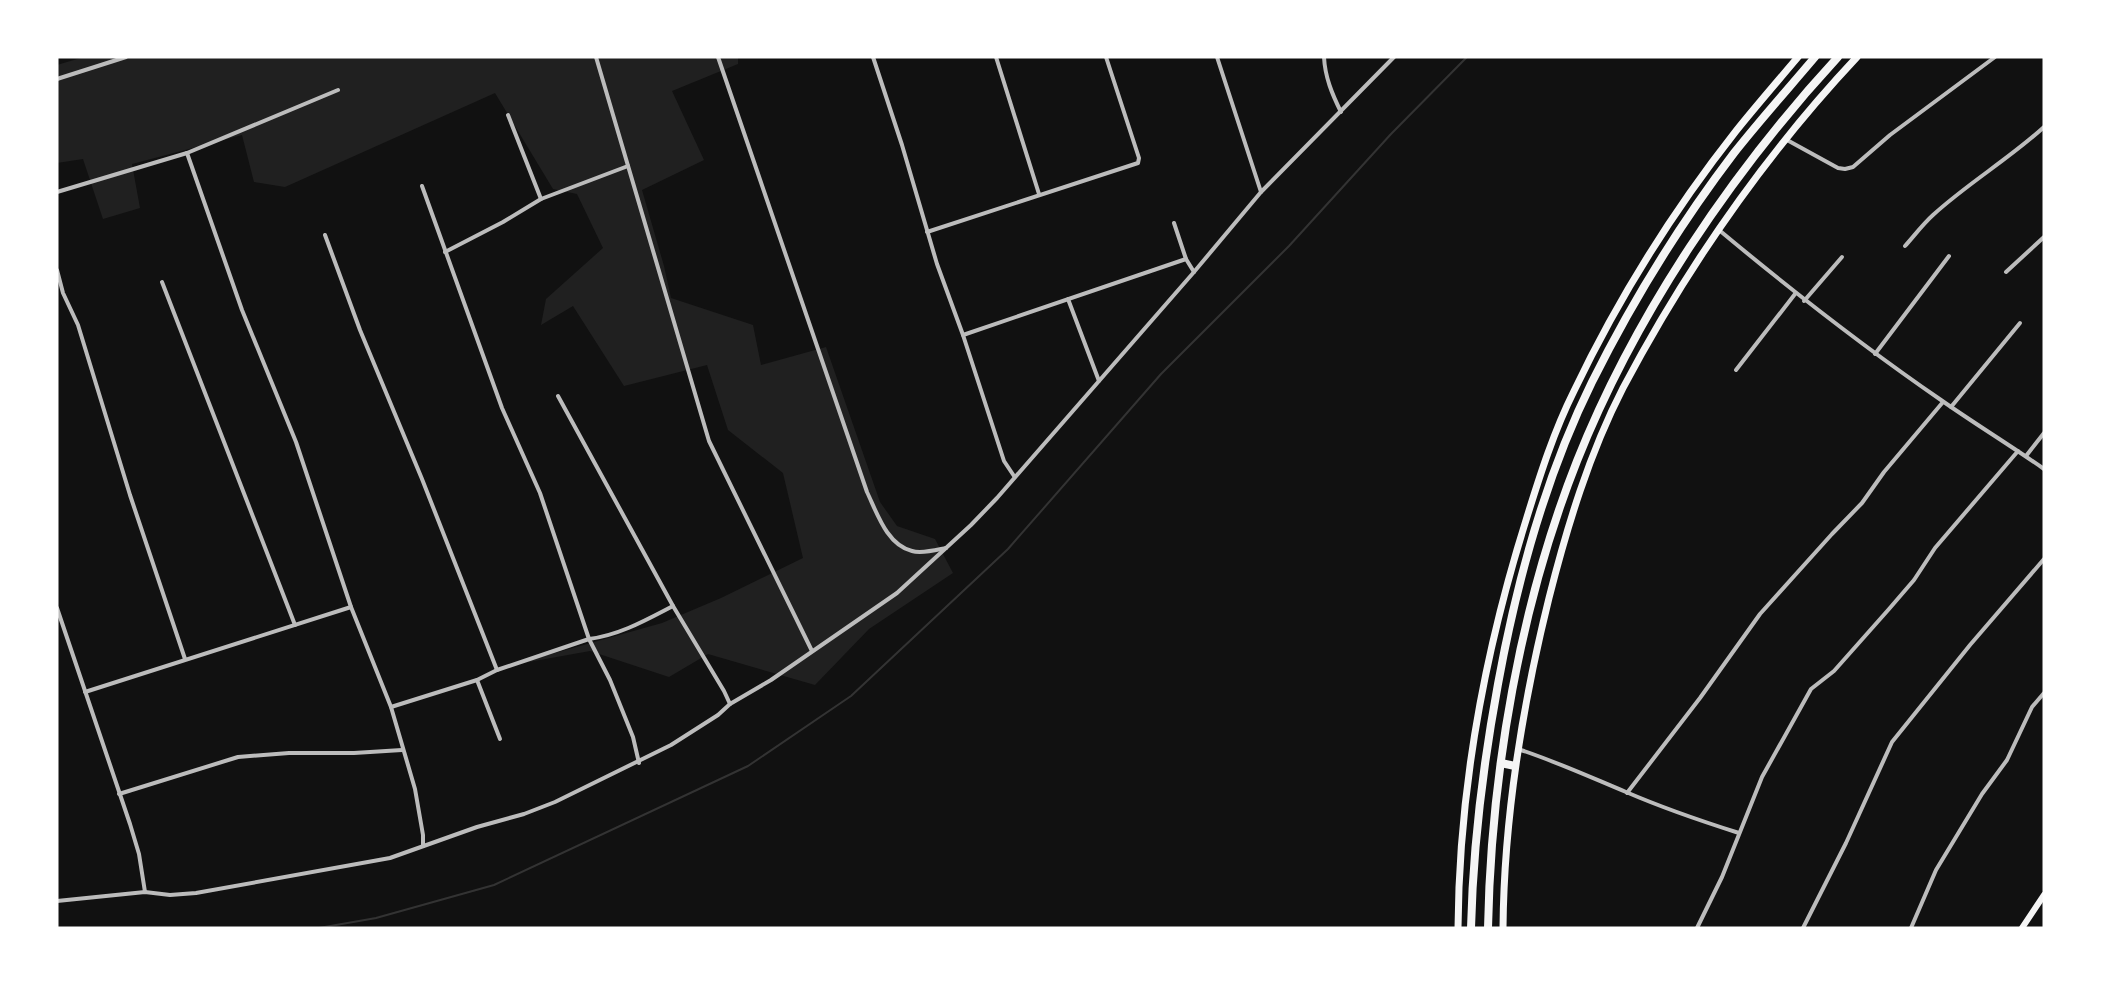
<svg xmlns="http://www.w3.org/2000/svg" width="2101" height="985" font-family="'PT Sans Narrow',sans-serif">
	<rect width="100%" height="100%" fill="#111"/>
	<polygon fill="#202020" points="84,57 738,57 738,64 672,91 704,160 642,190 664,266 671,298 753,325 761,365 826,347 880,502 897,526 935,539 953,573 869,629 815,685 708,654 669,677 590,651 512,665 662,623 721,598 803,558 783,473 728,430 707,365 624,386 573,306 541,325 546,299 603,248 577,194 553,189 495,93 285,187 254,182 242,135 132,164 140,208 103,219 83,159 57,163 57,65"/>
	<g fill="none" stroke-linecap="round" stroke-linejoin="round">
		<polyline stroke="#333" stroke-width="2" points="319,928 376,918 494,885 748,766 851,696 1008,549 1161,374 1289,246 1391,134 1467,57"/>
		<g stroke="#bcbcbc" stroke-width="4">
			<polyline points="596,57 709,441 812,651"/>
			<path d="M718,57L867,492C877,513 887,545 912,551C922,554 936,550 946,548"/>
			<polyline points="873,57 902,145 937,264 963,335 1004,461 1014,476"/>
			<polyline points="996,57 1039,194"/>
			<polyline points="1217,57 1261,192"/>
			<path d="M1324,57C1325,77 1332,94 1341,112"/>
			<polyline points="57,79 126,57"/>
			<polyline points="508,115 541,199"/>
			<polyline points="1787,140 1838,168 1845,169 1853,167 1890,135 1995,57"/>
			<polyline points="187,153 242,310 296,442 351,607 391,707 415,789 423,835 423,846"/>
			<polyline points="422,186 502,408 540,493 589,639 610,680 633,737 639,763"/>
			<polyline points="57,192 187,153 338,90"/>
			<polyline points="1174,223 1186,259"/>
			<path d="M1719,230C1791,290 1864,347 1941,400C1975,424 2010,445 2044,469"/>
			<polyline points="927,232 1138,163 1139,158 1106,57"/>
			<polyline points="325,235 360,330 422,479 497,670"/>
			<path d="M1905,246C1914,236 1923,224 1933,215C1968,183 2009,159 2044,127"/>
			<polyline points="445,252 503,222 541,199 628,166"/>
			<polyline points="57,270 63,293 78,325 130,495 185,659"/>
			<polyline points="2006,272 2044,237"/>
			<polyline points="162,282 295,625"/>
			<polyline points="1068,299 1099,381"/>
			<polyline points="1804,301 1842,257"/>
			<polyline points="963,335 1186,259 1194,272"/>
			<polyline points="1875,354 1949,256"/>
			<polyline points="1736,370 1795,294"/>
			<polyline points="558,396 673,606 724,691 730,704"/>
			<polyline points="1951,407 2020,323"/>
			<polyline points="2026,456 2044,433"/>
			<polyline points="57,608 130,824 139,854 145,892"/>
			<polyline points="477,680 500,739"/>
			<polyline points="85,692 351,607"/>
			<path d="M391,707L477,680L497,670L589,639C620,635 646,620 673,606"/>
			<path d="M1518,749C1555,761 1590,777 1626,792C1663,808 1701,821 1739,833"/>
			<polyline points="1627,793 1700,698 1760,614 1832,534 1862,503 1884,472 1943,402"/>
			<polyline points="119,794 238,757 289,753 354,753 402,750"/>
			<polyline points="57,901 145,892 170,895 196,893 390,858 477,827 524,814 555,802 671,745 718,715 730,704 771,680 897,593 971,525 997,498 1194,272 1261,192 1394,57"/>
			<polyline points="1697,928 1722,877 1762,777 1811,689 1834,671 1889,609 1914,580 1935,548 2018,451"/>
			<polyline points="1803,928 1846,843 1892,742 1970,645 2044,559"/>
			<polyline points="1911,928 1936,870 1982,794 2007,760 2032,707 2044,693"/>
		</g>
		<polyline stroke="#f5f5f5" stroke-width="6" points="2022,928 2044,895"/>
		<g stroke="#f5f5f5" stroke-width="7">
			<path d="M1458,928C1459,789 1485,650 1527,517C1540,475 1554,431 1574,391C1618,299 1673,211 1736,131C1756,106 1777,82 1798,57"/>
			<path d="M1503,928C1504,816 1522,707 1549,598C1567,527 1589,454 1623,388C1686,269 1765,155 1857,57"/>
		</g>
		<g stroke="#f5f5f5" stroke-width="8">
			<polyline points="1501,763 1515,766"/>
			<path d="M1471,928C1473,846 1483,765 1498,684C1517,580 1545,477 1592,382C1632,302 1680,224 1734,153C1760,120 1788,89 1815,57"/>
			<path d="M1488,928C1491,773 1520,605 1577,461C1635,315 1732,172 1838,57"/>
		</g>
	</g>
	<rect width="2101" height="985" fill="none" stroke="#ffffff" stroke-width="117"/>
</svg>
